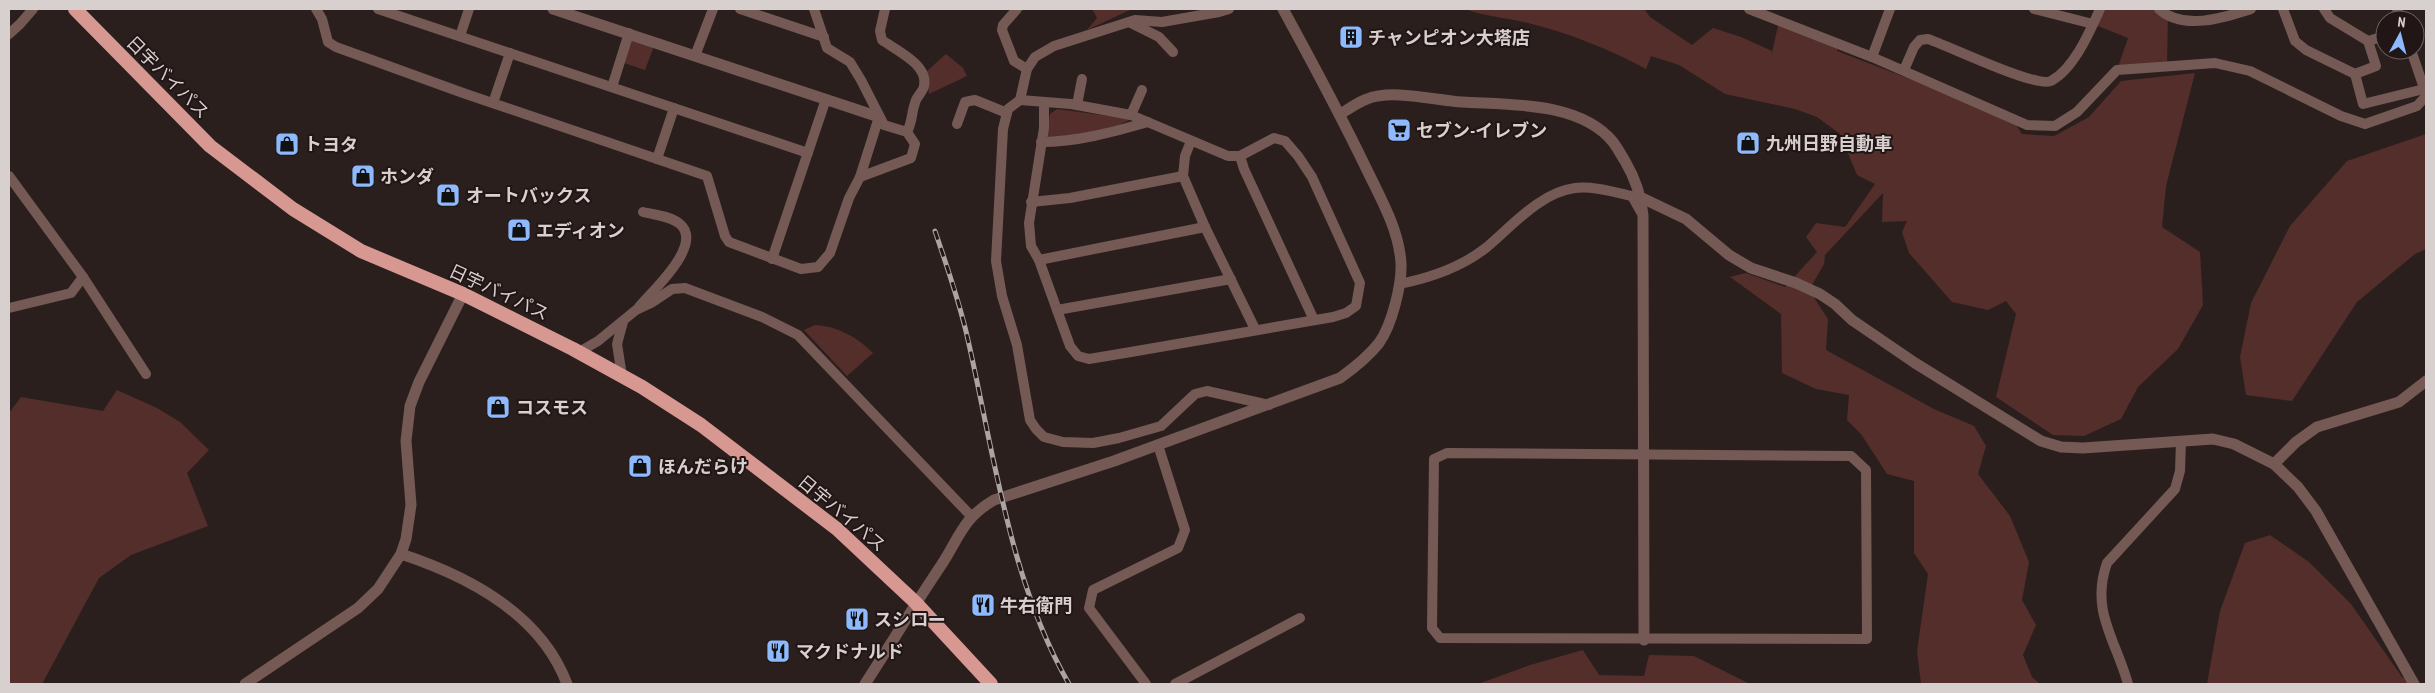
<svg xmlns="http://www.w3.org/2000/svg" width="2435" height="693" font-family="'PT Sans Narrow','Noto Sans JP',sans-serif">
	<rect width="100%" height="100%" fill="#2b1f1e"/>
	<g fill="#532e2b">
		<polygon points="1092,9 1132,9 1087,30 1097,18"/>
		<path d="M1465,9H1644L1650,17L1692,45L1713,28L1741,37L1772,51L1771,57L1779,21L1839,44L1837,51L2011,118L2022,134L2054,136L2089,117L2121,81L2195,73L2166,186L2162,227L2200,252L2203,305L2178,349L2138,387L2121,419L2084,436L2053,435L1996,397L2016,314L2006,301L1988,310L1952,302L1909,253L1902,232L1907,221L1882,222L1883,193L1825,255L1824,264L1809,290L1828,319L1826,350L1934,409L1974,426L1986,446L1978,474L2010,516L2029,562L2022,600L2036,625L2023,655L2032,677L2040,684H1921L1917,651L1928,574L1914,553V481L1887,474L1861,434L1847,420L1849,395L1816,389L1782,373L1781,314L1730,277L1746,273L1785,287L1817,252L1806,237L1816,223L1845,227L1875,184L1857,175L1840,134L1817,117L1795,109L1725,94L1679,65L1651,56L1646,69C1611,50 1571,34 1532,24C1510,18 1486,17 1465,9Z"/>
		<polygon points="2099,9 2159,9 2168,16 2167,67 2117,70 2128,38 2093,24"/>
		<polygon points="630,38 654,46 645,70 621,62"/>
		<polygon points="946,54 963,68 967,76 929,94 926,72"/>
		<path d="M1057,109L1131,119C1106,133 1078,132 1051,139L1046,134L1050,114Z"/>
		<polygon points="2426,134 2426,249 2415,254 2357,302 2292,401 2246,395 2240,357 2251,303 2290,226 2347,161"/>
		<path d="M815,325C837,326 857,337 873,353L847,376L804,330Z"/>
		<polygon points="117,390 157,408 180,422 209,450 187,473 208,526 131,555 99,578 42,684 9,684 9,413 21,397 103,411"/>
		<polygon points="2270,535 2309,562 2351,604 2402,677 2423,684 2207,684 2220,611 2245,543"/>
		<polygon points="1583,650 1599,675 1644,676 1649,655 1694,656 1750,684 1478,684 1530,665"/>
	</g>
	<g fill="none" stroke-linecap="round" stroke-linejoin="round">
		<g stroke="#745955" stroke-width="10">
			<polyline points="316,9 322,19 328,42 336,47 463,93 707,176 725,236 729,242 801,269 818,267 830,253 849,198 860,177 911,158 915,144 907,132 884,125 861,80 850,62 827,48 814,9"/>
			<polyline points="378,9 808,153"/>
			<polyline points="740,9 824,37"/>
			<path d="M885,9L880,31L882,40C896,50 929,65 924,86C923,92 916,97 915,103C911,114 913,120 907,132"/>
			<polyline points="1017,9 1003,25 1002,30 1014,61 1027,69"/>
			<polyline points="1229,9 1219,12 1162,22 1135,20 1054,46 1035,57 1027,69 1020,100 1008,109 1003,129 996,261 1002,296 1017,345 1030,420 1036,429 1044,437 1063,442 1093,443 1119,438 1161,426 1195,394 1207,391 1269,405"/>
			<polyline points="1749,9 1872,57 1890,9"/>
			<polyline points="2034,9 2093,24"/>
			<path d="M2159,9C2183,31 2223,18 2251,9"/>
			<polyline points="2283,9 2295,41 2306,50 2355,74 2376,66 2368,41 2385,36"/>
			<polyline points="2324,9 2330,18 2368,41"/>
			<polyline points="2397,9 2401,20"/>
			<polyline points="1131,23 1159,37 1173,52"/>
			<polyline points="9,34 20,24 33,9"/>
			<polyline points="460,36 469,9"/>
			<polyline points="2411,50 2426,94"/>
			<polyline points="695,56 713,9"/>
			<polyline points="1872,57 2027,125 2055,126 2077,112 2117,70 2215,63 2250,71 2341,116 2365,124 2417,106 2426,96"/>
			<path d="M1904,70L1914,47L1920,40L1928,39C1949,46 2035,88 2051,81C2074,69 2090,31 2100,9"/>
			<polyline points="2355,74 2363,104 2424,89"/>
			<polyline points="612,87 629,33"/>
			<polyline points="1020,100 1071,104 1131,115 1228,156 1240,156 1274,138 1285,141 1298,156 1312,177 1360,283 1356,306 1346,313 1333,317 1125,353 1089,359 1078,356 1070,346 1039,260 1031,246 1029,223 1044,128 1044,103"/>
			<polyline points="493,103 510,53"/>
			<polyline points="1077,105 1082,79"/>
			<polyline points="1131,115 1142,90"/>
			<polyline points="957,124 965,102 975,100 1007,113"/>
			<polyline points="1191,141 1185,156 1183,176 1205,227 1255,329"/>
			<path d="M1041,142C1077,142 1113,132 1148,122"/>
			<polyline points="1240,156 1244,169 1314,320"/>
			<polyline points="657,159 674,108"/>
			<polyline points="9,176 83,277 146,374"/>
			<polyline points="860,177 879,117"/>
			<polyline points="1031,202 1070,198 1183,176"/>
			<polyline points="772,259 826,99"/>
			<polyline points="1039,260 1205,227"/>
			<path d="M1399,284C1430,278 1462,267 1487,247C1512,226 1541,192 1575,188C1593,186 1614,192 1632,196L1641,212"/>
			<path d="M639,307C652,291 704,245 680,224C671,216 655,215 643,212"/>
			<polyline points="9,308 71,293 83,277"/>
			<polyline points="1057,310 1231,279"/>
			<polyline points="579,352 598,341 636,310 651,303 672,289 685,288 762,317 798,335 972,517"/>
			<polyline points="622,376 617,344 623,322"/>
			<polygon points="1447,453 1851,456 1866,470 1867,639 1440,638 1432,628 1434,459"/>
			<polyline points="1146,684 1089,608 1093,590 1178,548 1185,530 1158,445"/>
			<polyline points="1175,684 1300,618"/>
			<path d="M2128,684C2116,640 2090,611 2107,563L2175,489L2180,471L2181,441"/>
		</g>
		<g stroke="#745955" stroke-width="11">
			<polyline points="553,9 879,117"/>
			<path d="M1340,114C1349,109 1358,102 1367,99C1392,89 1434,100 1462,102C1508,105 1580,101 1613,142C1617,147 1621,155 1625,161C1635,178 1641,195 1643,215L1644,640"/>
			<polyline points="1642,198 1686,219 1729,255 1751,268 1796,283 1820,294 1835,304 1852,320 1915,363 2041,441 2061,447 2083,448 2213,439 2234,444 2274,464 2298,487 2316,511 2414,684"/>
			<polyline points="2274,464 2296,442 2317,427 2399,402 2426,381"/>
			<path d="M401,554C468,576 541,614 567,684"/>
			<polyline points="245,684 358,608 378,589 401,554 406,539 411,505 406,441 410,406 419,382 463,294"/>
			<path d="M865,684C891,644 915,604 942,564C960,536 963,518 994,500L1114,461L1340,378C1354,368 1368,357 1379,343C1392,325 1402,284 1401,263C1399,230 1381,199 1367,170C1341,116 1312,62 1283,9"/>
		</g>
		<polyline stroke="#d79891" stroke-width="14" points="75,9 210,146 293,209 361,251 463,294 573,349 642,387 701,425 837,529 915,602 991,684"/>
		<g stroke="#aca3a2" stroke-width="5">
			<path id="rail" d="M935,231C947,267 960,303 968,340C994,454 1010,582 1069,684"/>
		</g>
		<use href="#rail" stroke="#211615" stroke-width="3" stroke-dasharray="9" stroke-linecap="butt"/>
	</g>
	<defs>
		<g id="building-square" transform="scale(1.25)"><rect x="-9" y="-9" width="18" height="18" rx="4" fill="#8eb9fc" stroke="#211615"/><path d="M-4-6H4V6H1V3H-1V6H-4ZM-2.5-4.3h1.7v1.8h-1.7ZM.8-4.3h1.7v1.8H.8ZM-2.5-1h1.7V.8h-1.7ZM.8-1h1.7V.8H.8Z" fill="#111"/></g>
		<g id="supermarket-square" transform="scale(1.25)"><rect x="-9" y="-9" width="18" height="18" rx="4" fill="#8eb9fc" stroke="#211615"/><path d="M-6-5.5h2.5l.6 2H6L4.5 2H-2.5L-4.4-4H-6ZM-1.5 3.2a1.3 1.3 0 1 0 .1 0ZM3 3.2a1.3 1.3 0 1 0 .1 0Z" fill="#111"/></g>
		<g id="shop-square" transform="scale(1.25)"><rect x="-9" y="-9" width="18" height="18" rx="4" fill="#8eb9fc" stroke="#211615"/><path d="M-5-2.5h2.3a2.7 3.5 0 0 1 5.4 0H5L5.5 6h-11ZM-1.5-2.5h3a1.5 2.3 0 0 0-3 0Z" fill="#111"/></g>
		<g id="restaurant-square" transform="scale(1.25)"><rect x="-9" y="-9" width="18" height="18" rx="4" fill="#8eb9fc" stroke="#211615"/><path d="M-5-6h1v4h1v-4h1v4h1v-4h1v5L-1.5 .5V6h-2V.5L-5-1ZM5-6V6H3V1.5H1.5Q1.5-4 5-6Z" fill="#111"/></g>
	</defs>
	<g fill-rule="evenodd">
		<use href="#building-square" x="1351" y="37"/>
		<use href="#supermarket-square" x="1399" y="130"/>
		<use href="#shop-square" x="1748" y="143"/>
		<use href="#shop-square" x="287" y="144"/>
		<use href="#shop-square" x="363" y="176"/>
		<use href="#shop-square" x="448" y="195"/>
		<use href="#shop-square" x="519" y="230"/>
		<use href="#shop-square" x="498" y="407"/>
		<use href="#shop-square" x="640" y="466"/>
		<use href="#restaurant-square" x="983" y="605"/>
		<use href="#restaurant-square" x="857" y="619"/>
		<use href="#restaurant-square" x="778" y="651"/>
	</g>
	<g text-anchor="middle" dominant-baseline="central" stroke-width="4" stroke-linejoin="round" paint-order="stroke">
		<g font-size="18" font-weight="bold" fill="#d8d0cf" stroke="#211615" text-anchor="start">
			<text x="1368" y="37">チャンピオン大塔店</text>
			<text x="1416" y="130">セブン-イレブン</text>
			<text x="1766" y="143">九州日野自動車</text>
			<text x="304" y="144">トヨタ</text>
			<text x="380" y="176">ホンダ</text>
			<text x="466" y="195">オートバックス</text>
			<text x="536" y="230">エディオン</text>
			<text x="516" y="407">コスモス</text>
			<text x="658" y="466">ほんだらけ</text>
			<text x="1000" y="605">牛右衛門</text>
			<text x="874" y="619">スシロー</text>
			<text x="796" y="651">マクドナルド</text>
		</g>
		<g font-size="18" fill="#d8d0cf" stroke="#211615">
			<text transform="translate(168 77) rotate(45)">日宇バイパス</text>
			<text transform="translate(499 292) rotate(25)">日宇バイパス</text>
			<text transform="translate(842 513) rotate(40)">日宇バイパス</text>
		</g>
	</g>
	<rect width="2435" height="693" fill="none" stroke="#d8d0cf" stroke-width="20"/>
	<g transform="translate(2400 35) rotate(7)"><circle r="24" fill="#211615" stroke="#6a605f"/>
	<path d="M0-4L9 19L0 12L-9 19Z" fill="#8eb9fc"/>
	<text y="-8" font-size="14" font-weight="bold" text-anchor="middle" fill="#d8d0cf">N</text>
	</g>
</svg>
